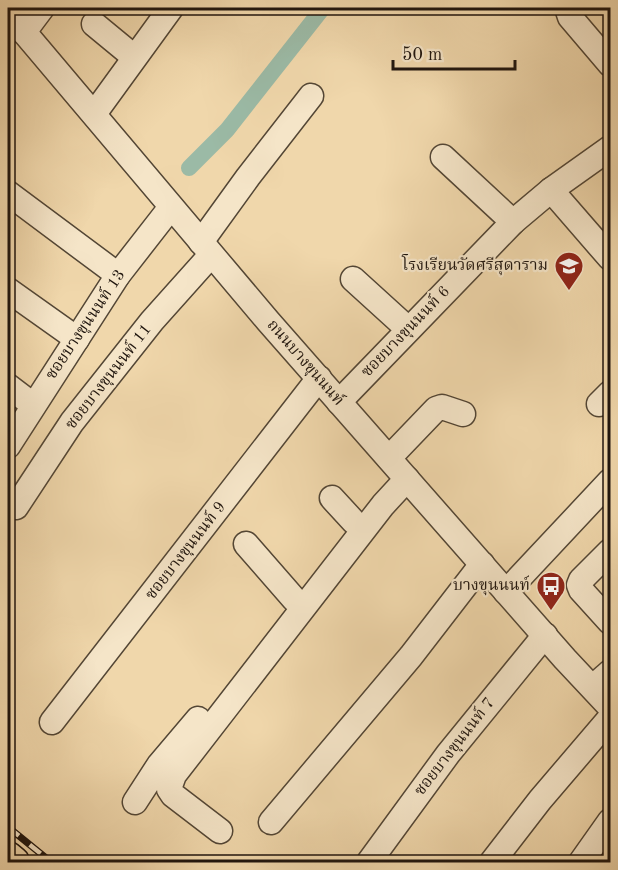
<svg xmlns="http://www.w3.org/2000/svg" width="618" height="870" font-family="'Old Standard TT','Noto Serif Thai',serif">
	<rect width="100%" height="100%" fill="#f0d7ab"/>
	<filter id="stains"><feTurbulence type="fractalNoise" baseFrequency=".00333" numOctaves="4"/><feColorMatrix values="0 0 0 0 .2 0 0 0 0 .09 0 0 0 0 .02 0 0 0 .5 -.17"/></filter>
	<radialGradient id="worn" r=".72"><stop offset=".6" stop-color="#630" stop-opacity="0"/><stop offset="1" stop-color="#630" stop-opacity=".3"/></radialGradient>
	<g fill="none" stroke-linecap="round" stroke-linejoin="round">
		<polyline stroke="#9bbaa6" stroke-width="16" points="189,168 227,130 323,8"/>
		<g stroke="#534635" stroke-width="27">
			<g id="minor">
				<polyline points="570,8 568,11 570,17 610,64"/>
				<polyline points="8,13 268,321 565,659 610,707"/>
				<polyline points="94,24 134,57"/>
				<polyline points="24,32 42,8"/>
				<polyline points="94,114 171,8"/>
				<polyline points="443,157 513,222"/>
				<polyline points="551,190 610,258"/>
				<polyline points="8,193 118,275"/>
				<polyline points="201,242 248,177 311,96"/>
				<polyline points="353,279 408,329"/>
				<polyline points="8,290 77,339"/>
				<polyline points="8,386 33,405"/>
				<polyline points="339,402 513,222 551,190 610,148"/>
				<polyline points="599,404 610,393"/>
				<polyline points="8,446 118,275 171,207"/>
				<polyline points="389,458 436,409 442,407 463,414"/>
				<polyline points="332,498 354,522"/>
				<polyline points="16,507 72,422 152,321 211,255"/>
				<polyline points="246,544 294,599"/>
				<polyline points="610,551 581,580 579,585 581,590 610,622"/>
				<polyline points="506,592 610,481"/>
				<polyline points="593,687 610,672"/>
				<polyline points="52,722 319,378"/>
				<polyline points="135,802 159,765 198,719"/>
				<polyline points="271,822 411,656 482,564"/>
				<polyline points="220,831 173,795 169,789 174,775 383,505 407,479"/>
				<polyline points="369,862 448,754 545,635"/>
				<polyline points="492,862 540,800 610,718"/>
				<polyline points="581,862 610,821"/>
			</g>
		</g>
		<g stroke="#1f150e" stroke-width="33">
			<polyline id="major" points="8,857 14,862"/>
		</g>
		<use href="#minor" stroke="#f5e5c8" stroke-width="24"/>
		<use href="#major" stroke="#f0d7ab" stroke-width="30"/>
		<g stroke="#1f150e" stroke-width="7">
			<polyline id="rail" points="8,827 51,862"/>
		</g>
		<use href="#rail" stroke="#f5e5c8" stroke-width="4.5" stroke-dasharray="14" stroke-linecap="butt"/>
	</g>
	<defs>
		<g id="school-pin" transform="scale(1.5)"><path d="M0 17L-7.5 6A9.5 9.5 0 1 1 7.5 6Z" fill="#8f2418" stroke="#f5e5c8"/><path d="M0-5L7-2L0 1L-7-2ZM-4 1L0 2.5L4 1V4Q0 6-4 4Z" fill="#fff"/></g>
		<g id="bus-pin" transform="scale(1.5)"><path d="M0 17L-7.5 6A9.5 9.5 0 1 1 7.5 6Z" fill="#8f2418" stroke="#f5e5c8"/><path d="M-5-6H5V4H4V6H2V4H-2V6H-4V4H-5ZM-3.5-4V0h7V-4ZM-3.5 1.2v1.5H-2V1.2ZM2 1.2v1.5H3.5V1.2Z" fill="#fff"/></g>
	</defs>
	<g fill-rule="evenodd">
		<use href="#school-pin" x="569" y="266"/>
		<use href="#bus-pin" x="551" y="586"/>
	</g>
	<g text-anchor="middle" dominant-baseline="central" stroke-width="4.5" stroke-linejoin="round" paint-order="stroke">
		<g font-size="16" fill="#1f150e" stroke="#f5e5c8" text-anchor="end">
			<text x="548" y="266">โรงเรียนวัดศรีสุดาราม</text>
			<text x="530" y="586">บางขุนนนท์</text>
		</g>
		<g font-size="16" fill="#1f150e" stroke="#f5e5c8">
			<text transform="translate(86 325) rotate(-56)">ซอยบางขุนนนท์ 13</text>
			<text transform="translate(406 332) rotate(-46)">ซอยบางขุนนนท์ 6</text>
			<text transform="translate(305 363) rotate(49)">ถนนบางขุนนนท์</text>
			<text transform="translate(109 377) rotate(-52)">ซอยบางขุนนนท์ 11</text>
			<text transform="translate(186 551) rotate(-52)">ซอยบางขุนนนท์ 9</text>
			<text transform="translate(455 747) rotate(-52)">ซอยบางขุนนนท์ 7</text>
		</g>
	</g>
	<rect width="618" height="870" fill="none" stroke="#f0d7ab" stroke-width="30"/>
	<rect x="9" y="9" width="600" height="852" fill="none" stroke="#1f150e" stroke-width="3"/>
	<rect x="15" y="15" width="588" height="840" fill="none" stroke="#1f150e" stroke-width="1.5"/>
	<path d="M393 60v9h122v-9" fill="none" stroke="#1f150e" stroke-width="3"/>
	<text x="402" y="60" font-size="18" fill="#1f150e" stroke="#f5e5c8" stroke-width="4.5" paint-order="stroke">50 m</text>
	<rect width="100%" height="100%" filter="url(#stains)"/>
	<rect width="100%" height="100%" fill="url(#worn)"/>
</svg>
